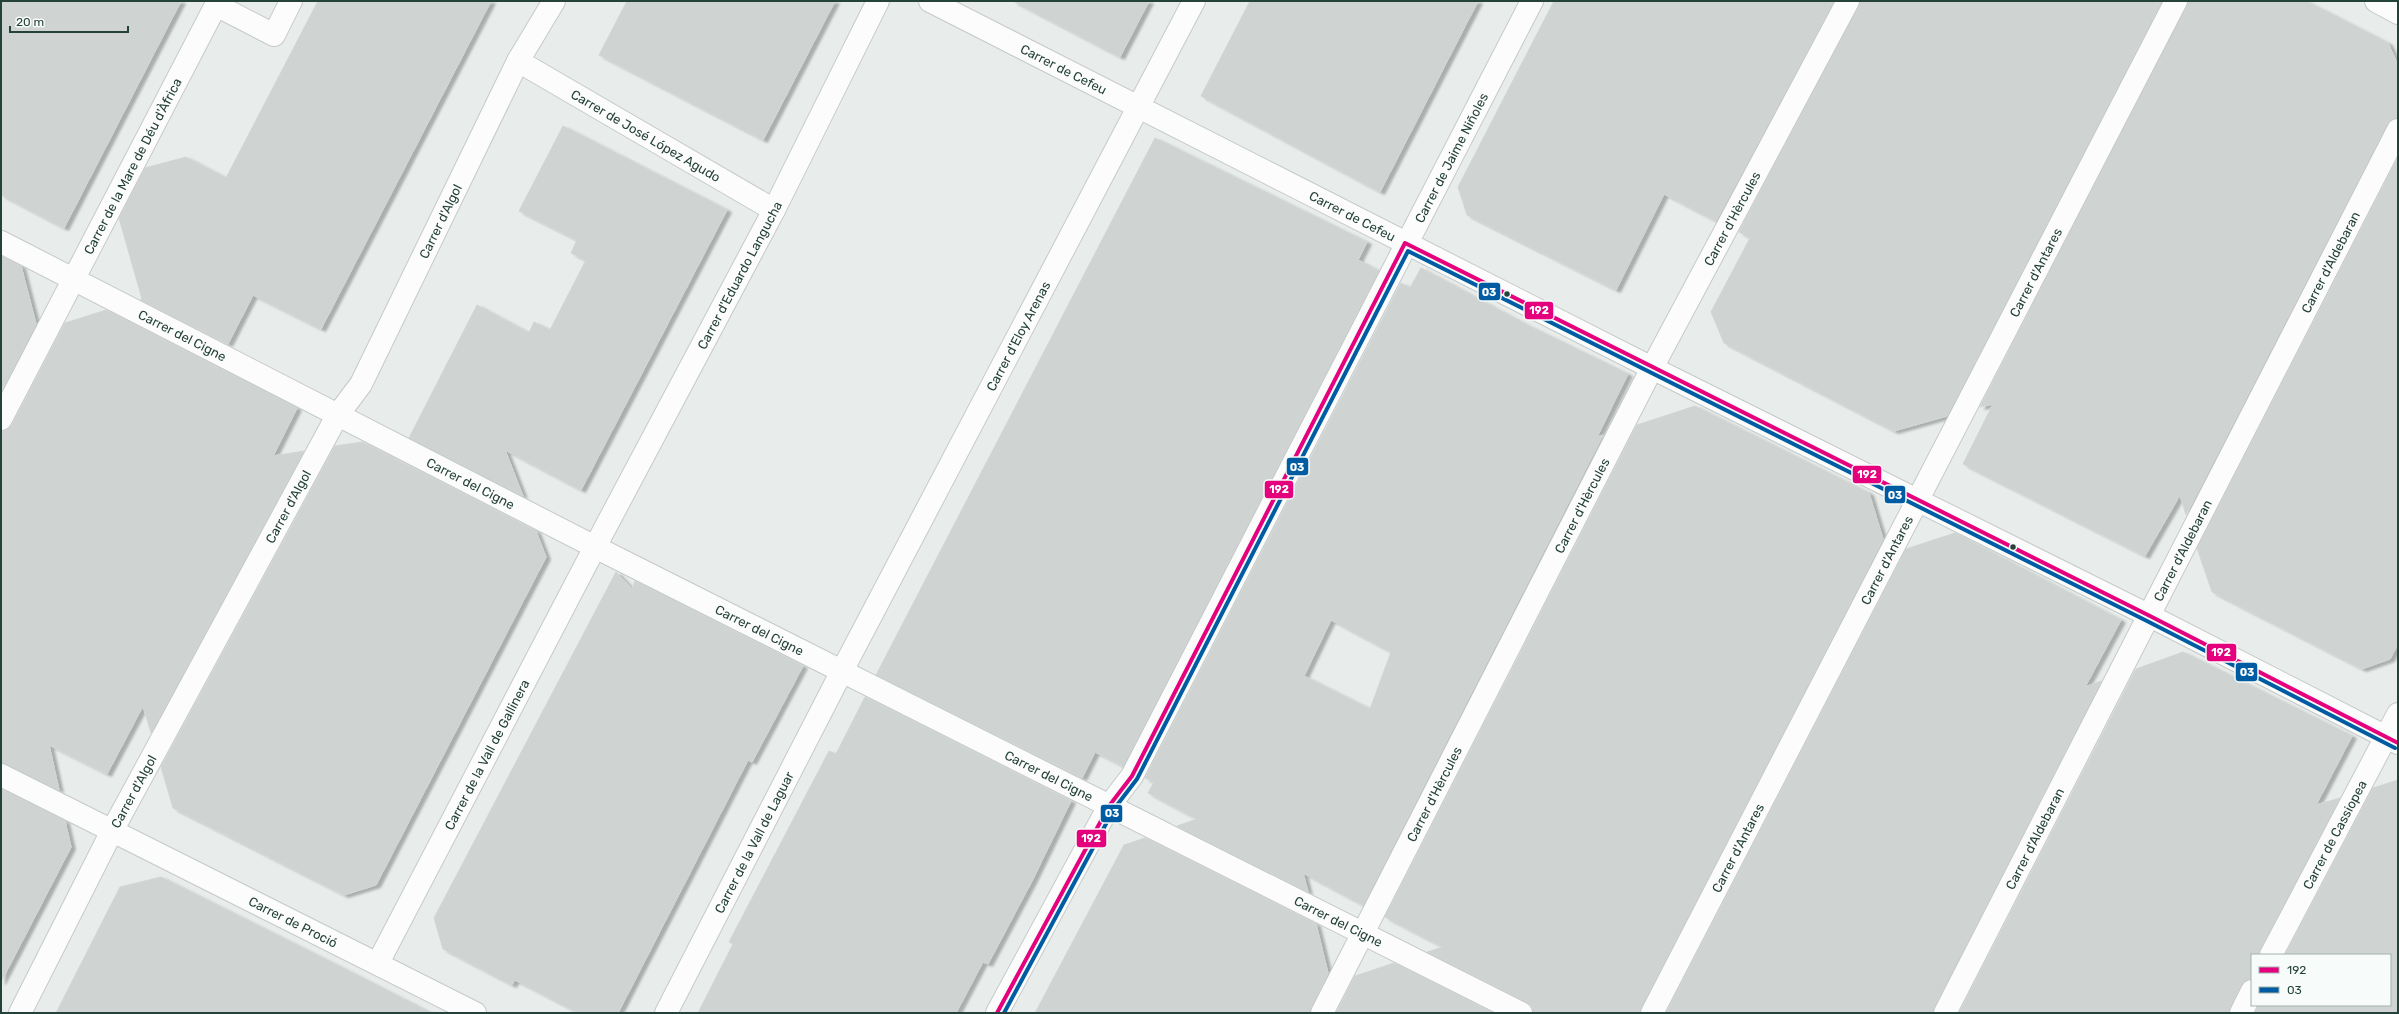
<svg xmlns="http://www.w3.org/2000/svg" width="2399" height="1014" font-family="Rubik,sans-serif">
	<defs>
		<filter id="shadow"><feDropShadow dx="4.5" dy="2.5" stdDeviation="1" flood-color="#0004"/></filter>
	</defs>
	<rect width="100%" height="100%" fill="#e8edeb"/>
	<g fill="#cfd4d2" stroke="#d1d6d4" fill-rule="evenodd" filter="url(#shadow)">
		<polygon points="1,1 181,1 64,228 1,195"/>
		<polygon points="318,1 491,1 321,329 253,295 228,344 140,300 142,299 119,218 145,168 186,157 226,178"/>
		<polygon points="627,1 835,1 763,140 599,55"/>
		<polygon points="1013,1 1149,1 1120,57"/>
		<polygon points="1250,1 1478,1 1380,192 1201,96"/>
		<polygon points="1554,1 1834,1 1716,221 1664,194 1616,290 1467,215 1458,187"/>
		<polygon points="1860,1 2162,1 1947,416 1894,431 1724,343 1711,312 1750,238 1739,232"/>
		<polygon points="2188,1 2306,1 2388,43 2398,65 2398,118 2392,119 2387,124 2186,515 2180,495 2145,556 1963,464 1993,404 1980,407"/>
		<polygon points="563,126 727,210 581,490 505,450 523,496 409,438 477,305 529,333 534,322 550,330 586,260 571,253 577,240 519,211"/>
		<polygon points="1155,138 1367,242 1358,260 1379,271 1123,766 1095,752 1082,778 876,675"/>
		<polygon points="2398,157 2398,644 2390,659 2362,669 2212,592 2197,548"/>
		<polygon points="1,256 21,266 36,324 1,392"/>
		<path d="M1421,268L1525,324L1628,374L1597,437L1603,435L1363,905L1303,873L1308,892L1177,826L1197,819L1148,793L1154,782L1145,778L1401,283L1410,288ZM1331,620L1391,652L1370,709L1304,676Z"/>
		<polygon points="106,310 297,408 273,456 304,451 151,733 143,706 107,774 49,745 59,790 1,763 1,431 7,430 12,425 65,323"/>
		<polygon points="1695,406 1869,493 1883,539 1640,1013 1533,1013 1532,1006 1527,1002 1427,952 1443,947 1385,917 1637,425"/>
		<polygon points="362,442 536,531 546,557 376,885 344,895 173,808 161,767 335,446"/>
		<polygon points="1955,533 2121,620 2085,687 2101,681 1933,1013 1666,1013 1906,549"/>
		<polygon points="616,572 632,589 635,581 803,666 752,762 748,760 618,1013 579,1013 515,980 512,985 443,949 434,918"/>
		<polygon points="2183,652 2352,736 2316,805 2340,798 2259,955 2252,955 2252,979 2245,980 2241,985 2229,1013 1959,1013 2136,669"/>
		<polygon points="865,697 1071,801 1032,881 988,964 983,962 956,1013 698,1013 733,944 729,942 829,751 836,754"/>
		<polygon points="2398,780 2398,1013 2255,1013 2259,1005 2390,1005 2390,955 2285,955 2373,788"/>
		<polygon points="1,789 65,821 71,847 1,982"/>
		<polygon points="1145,838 1316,924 1328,973 1310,1013 1035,1013 1124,845"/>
		<polygon points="161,877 341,967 431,1013 56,1013 120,887"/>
		<polygon points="1394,963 1493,1013 1336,1013 1355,976"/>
	</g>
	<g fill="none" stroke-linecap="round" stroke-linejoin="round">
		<g stroke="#c5cac8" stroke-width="24">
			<g id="street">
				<path id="s1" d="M930,1L1652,368L2150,616L2398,743"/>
				<polyline points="2376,1 2398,13"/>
				<path id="s2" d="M518,61L774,210"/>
				<path id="s3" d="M1,242L595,547L1521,1013"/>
				<path id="s4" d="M1,419L216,5L274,35L291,1"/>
				<path id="s5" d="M1,775L475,1013"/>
				<path id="s6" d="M2271,955L2398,714"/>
				<path id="s7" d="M378,963L595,547L774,210L878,1"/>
				<path id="s8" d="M20,1013L112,831L337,416L361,384L518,61L554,1"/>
				<path id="s9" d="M666,1013L842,671L1194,1"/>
				<path id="s10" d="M997,1013L1109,806L1132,776L1532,1"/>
				<path id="s11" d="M1322,1013L1652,368L1848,1"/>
				<path id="s12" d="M1652,1013L2176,1"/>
				<path id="s13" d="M1945,1013L2398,130"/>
				<polyline points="2241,1013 2252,991"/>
			</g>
		</g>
		<use href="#street" stroke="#fcfcfc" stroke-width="22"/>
		<g stroke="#f7fbf9" stroke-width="7">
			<polyline id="bus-1" points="997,1013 1109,806 1132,776 1405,243 2150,616 2398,743"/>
		</g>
		<g stroke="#f7fbf9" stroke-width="7">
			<polyline id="bus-2" points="1004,1013 1114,809 1137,779 1408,251 2147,621 2395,748"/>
		</g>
		<use href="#bus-1" stroke="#e5007d" stroke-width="4"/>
		<use href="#bus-2" stroke="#005ca2" stroke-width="4"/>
	</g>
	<g fill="#24423a" stroke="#f7fbf9" stroke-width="1.5">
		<circle cx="1507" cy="294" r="3.5"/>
		<circle cx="2013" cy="547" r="3.5"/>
	</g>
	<g text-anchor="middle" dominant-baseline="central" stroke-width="4" stroke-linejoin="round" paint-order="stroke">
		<g font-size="13" fill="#24423a" stroke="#f7fbf9">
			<text stroke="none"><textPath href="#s1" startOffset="150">Carrer de Cefeu</textPath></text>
			<text stroke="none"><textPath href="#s2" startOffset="148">Carrer de José López Agudo</textPath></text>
			<text stroke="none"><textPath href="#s10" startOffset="969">Carrer de Jaime Niñoles</textPath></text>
			<text stroke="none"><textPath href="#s4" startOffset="285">Carrer de la Mare de Déu d'Àfrica</textPath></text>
			<text stroke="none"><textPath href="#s1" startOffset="474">Carrer de Cefeu</textPath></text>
			<text stroke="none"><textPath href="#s11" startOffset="894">Carrer d'Hèrcules</textPath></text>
			<text stroke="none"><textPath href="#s8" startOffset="897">Carrer d'Algol</textPath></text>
			<text stroke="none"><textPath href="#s13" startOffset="844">Carrer d'Aldebaran</textPath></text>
			<text stroke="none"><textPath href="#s12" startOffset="834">Carrer d'Antares</textPath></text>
			<text stroke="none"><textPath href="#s7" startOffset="777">Carrer d'Eduardo Langucha</textPath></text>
			<text stroke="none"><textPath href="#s3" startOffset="204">Carrer del Cigne</textPath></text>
			<text stroke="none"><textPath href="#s9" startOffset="763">Carrer d'Eloy Arenas</textPath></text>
			<text stroke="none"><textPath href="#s3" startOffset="528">Carrer del Cigne</textPath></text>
			<text stroke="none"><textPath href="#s11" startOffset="570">Carrer d'Hèrcules</textPath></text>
			<text stroke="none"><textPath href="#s8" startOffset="573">Carrer d'Algol</textPath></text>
			<text stroke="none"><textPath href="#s13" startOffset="520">Carrer d'Aldebaran</textPath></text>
			<text stroke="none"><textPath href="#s12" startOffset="510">Carrer d'Antares</textPath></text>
			<text stroke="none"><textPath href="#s3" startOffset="852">Carrer del Cigne</textPath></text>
			<text stroke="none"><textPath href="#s7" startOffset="235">Carrer de la Vall de Gallinera</textPath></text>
			<text stroke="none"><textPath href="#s3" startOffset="1176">Carrer del Cigne</textPath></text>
			<text stroke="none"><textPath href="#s8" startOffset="249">Carrer d'Algol</textPath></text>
			<text stroke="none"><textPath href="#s11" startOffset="246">Carrer d'Hèrcules</textPath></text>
			<text stroke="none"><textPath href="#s6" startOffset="136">Carrer de Cassiopea</textPath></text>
			<text stroke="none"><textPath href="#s13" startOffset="196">Carrer d'Aldebaran</textPath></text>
			<text stroke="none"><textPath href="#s9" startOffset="192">Carrer de la Vall de Laguar</textPath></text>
			<text stroke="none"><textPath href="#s12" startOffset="186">Carrer d'Antares</textPath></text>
			<text stroke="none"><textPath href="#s3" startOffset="1500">Carrer del Cigne</textPath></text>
			<text stroke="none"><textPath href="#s5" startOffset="327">Carrer de Proció</textPath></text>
		</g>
	</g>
	<g stroke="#f7fbf9" stroke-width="1.5">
		<rect x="1478" y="282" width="23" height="19" rx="4" fill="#005ca2"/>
		<rect x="1524" y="301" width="30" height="19" rx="4" fill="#e5007d"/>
		<rect x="1286" y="457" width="23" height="19" rx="4" fill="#005ca2"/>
		<rect x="1852" y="465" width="30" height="19" rx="4" fill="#e5007d"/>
		<rect x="1264" y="480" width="30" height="19" rx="4" fill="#e5007d"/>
		<rect x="1884" y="485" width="22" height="19" rx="4" fill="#005ca2"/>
		<rect x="2206" y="643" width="31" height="19" rx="4" fill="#e5007d"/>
		<rect x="2235" y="662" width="23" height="20" rx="4" fill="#005ca2"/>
		<rect x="1100" y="804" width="23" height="19" rx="4" fill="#005ca2"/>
		<rect x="1076" y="829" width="31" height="19" rx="4" fill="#e5007d"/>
	</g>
	<g font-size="11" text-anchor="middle" font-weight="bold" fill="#fff">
		<text x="1489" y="296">03</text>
		<text x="1539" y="314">192</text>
		<text x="1297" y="471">03</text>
		<text x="1867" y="478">192</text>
		<text x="1279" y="493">192</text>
		<text x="1895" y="499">03</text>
		<text x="2221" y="656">192</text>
		<text x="2247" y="676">03</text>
		<text x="1112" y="817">03</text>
		<text x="1091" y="842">192</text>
	</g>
	<rect width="2399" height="1014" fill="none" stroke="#24423a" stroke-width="4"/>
	<rect x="2251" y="954" width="140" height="52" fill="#f7fbf9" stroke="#a3b1ad"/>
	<rect x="2259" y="967" width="20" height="6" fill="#e5007d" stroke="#a3b1ad"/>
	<text x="2287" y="974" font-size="12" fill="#24423a">192</text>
	<rect x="2259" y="987" width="20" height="6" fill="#005ca2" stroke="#a3b1ad"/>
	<text x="2287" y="994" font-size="12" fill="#24423a">03</text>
	<path d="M10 26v6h118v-6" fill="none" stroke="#24423a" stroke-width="2"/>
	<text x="16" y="26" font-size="12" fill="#24423a" stroke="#f7fbf9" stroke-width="3" paint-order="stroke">20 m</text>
</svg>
